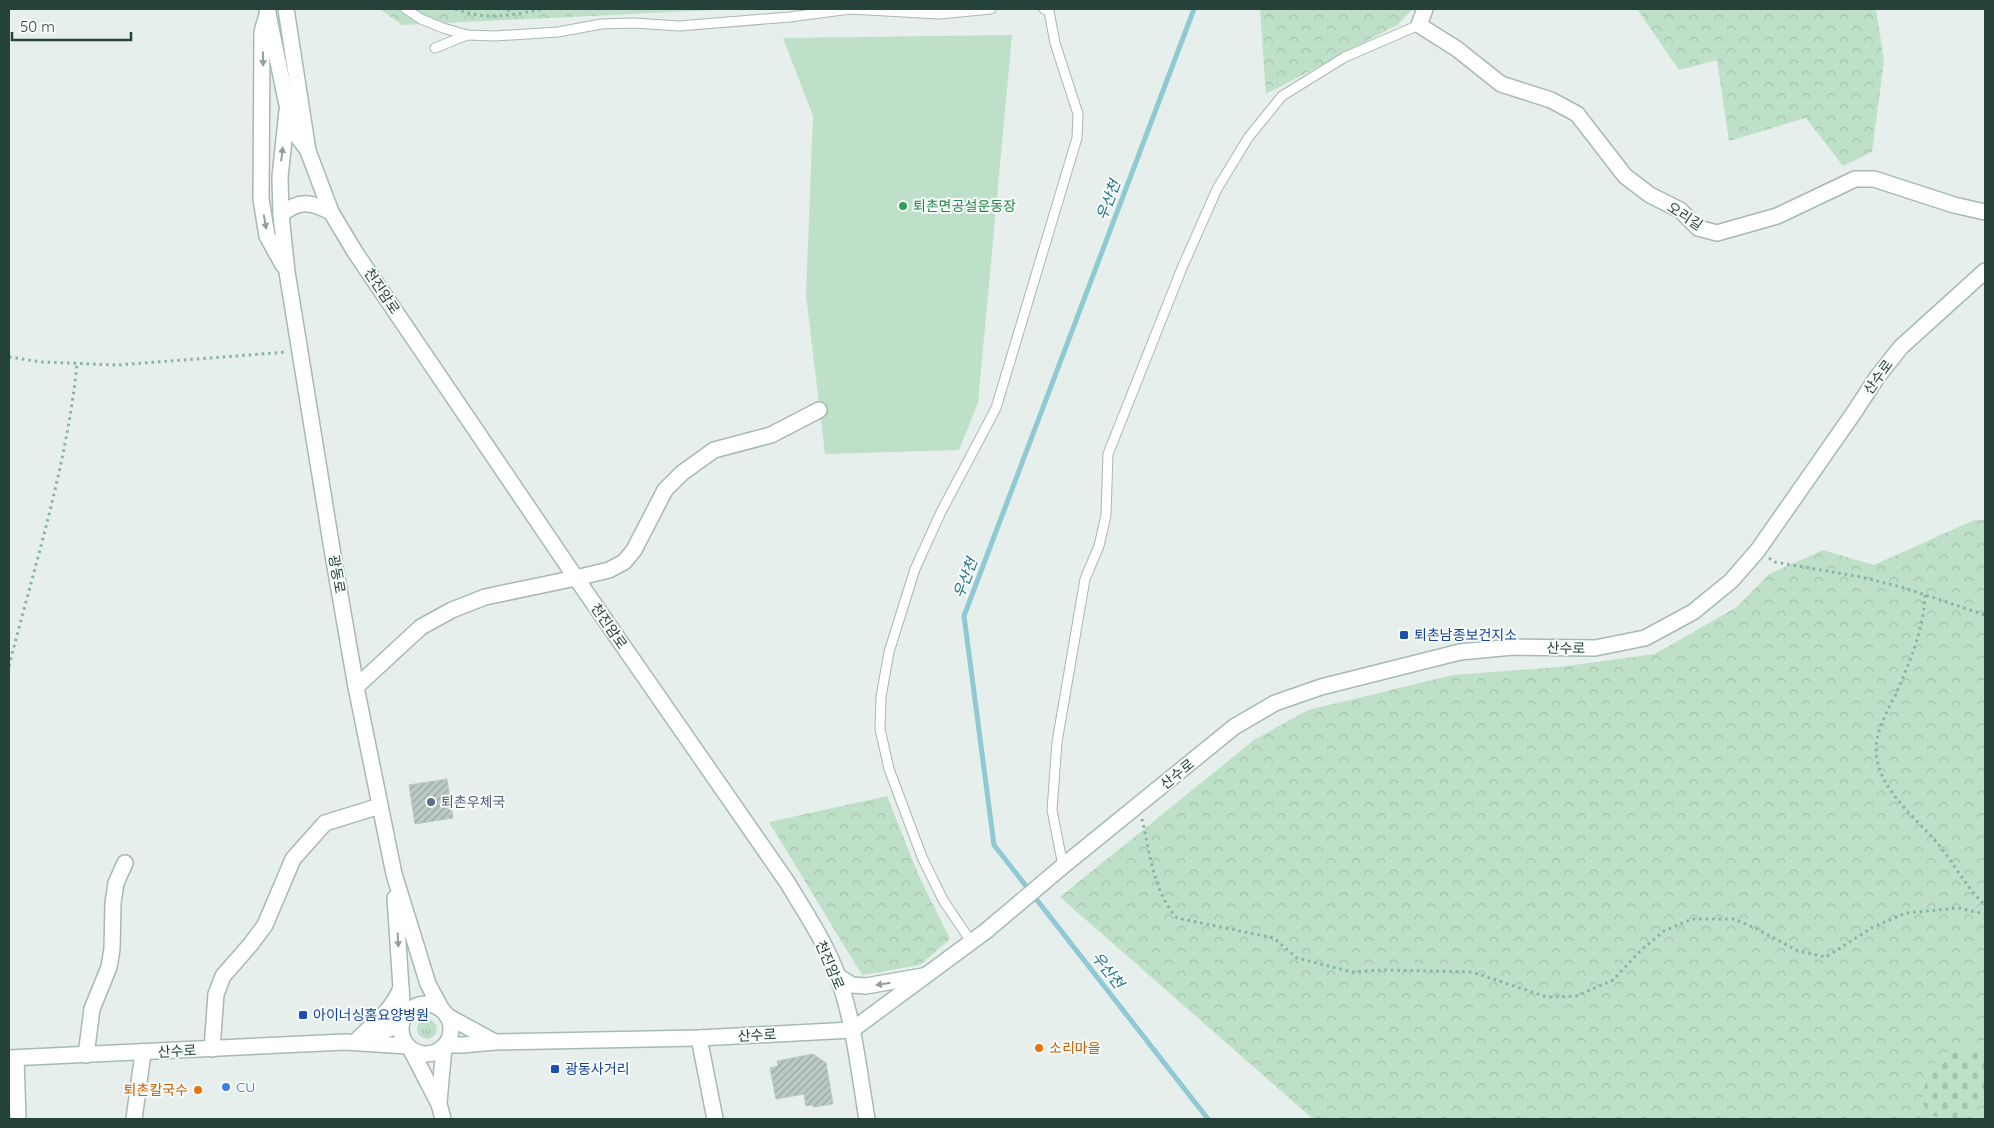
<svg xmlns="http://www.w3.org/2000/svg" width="1994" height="1128" font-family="Quicksand,'Noto Sans KR',sans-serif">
	<defs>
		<pattern id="grass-tufts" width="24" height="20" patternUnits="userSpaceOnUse" patternTransform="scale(1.25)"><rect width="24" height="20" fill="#bfe0c8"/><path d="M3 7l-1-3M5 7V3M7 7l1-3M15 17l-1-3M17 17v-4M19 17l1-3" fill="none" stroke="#a4c1ad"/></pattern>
		<pattern id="forest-crowns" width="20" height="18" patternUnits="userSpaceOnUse" patternTransform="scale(1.25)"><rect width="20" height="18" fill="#bfe0c8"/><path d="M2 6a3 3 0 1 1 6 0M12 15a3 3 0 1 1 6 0" fill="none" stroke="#a4c1ad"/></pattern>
		<pattern id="cemetery-stones" width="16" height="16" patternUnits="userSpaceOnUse" patternTransform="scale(1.25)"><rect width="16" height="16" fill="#bfe0c8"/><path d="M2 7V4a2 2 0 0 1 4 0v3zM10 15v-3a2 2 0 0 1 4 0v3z" fill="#a4c1ad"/></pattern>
		<pattern id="building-hatch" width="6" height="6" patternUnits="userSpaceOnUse" patternTransform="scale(1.25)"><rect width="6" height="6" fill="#bbcac4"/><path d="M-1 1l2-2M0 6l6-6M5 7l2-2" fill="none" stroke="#98a6a0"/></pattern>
	</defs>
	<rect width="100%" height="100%" fill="#e6efeb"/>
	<circle fill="url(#grass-tufts)" cx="427" cy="1029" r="10"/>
	<g fill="url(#forest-crowns)">
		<polygon points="380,9 733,9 402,25"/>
		<polygon points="1260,9 1413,9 1397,25 1266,94"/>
		<polygon points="1637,9 1876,9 1884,61 1872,152 1843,166 1806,118 1729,141 1717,60 1679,70"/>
		<polygon points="1974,520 1985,520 1985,1119 1313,1119 1060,897 1254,740 1308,710 1453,675 1559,667 1655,654 1737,607 1769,574 1823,550 1874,565"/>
		<polygon points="887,796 918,874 950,939 920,965 862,975 769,822"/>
	</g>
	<path fill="url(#cemetery-stones)" d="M1972,1048L1985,1055C1985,1088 1990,1094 1965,1119C1942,1119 1933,1122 1921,1100L1930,1068L1948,1052Z"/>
	<polygon fill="#bfe0c8" points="1012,35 978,403 959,450 825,454 806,295 813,116 783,38"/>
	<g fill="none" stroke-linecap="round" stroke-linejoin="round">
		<polyline stroke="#8ec9d4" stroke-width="5" points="1194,9 964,616 994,845 1208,1119"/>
	</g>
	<g fill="url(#building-hatch)" stroke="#b8c9c2">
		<polygon points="447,779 453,818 415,824 409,785"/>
		<polygon points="813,1054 826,1063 833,1104 813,1107 813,1105 806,1106 804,1094 776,1099 770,1068 778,1066 777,1061"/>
	</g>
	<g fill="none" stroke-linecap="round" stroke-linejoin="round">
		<g stroke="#a8b8b2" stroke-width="11">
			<g id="service">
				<polyline points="406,9 421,19 443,28 467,35 495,36 558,32 601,24 634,23 679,26 790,17 850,9 939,14 991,9"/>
				<polyline points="435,48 467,35"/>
				<polyline points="1063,866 1052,810 1057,742 1085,579 1099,546 1106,515 1108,454 1182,268 1217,189 1248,138 1282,96 1345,57 1419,25"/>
				<polyline points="972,943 943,900 922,857 889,769 880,729 881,697 889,652 915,569 941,512 996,408 1077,138 1078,114 1055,43 1049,11 1044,9"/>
			</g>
		</g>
		<g stroke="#a8b8b2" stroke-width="18">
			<g id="minor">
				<polyline points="1425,9 1419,25 1457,49 1501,84 1551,100 1577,114 1625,176 1650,195 1680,210 1698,228 1717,233 1777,216 1855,179 1874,179 1954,205 1985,212"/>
				<polyline points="356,687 421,627 452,610 485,597 576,578 609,570 624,562 634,550 665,490 682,473 714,450 771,435 819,410"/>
				<polyline points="699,1038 715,1119"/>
				<polyline points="212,1049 216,994 223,976 251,944 265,925 293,859 325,823 380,806"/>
				<polyline points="86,1055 92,1009 109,967 112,949 113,903 116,883 125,863"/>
				<polyline points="16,1058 18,1119"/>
				<polyline points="134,1119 143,1053"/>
			</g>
		</g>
		<g stroke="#a8b8b2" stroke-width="18">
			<g id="tertiary">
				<polyline points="268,11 262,32 261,199 267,236 283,265"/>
				<polyline points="287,111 280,177 281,215 287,272 332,549 356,687 394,874 428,984 442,1010"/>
				<polyline points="395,898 403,1018"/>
				<polyline points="411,1050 439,1104 443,1119"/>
				<polyline points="439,1102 444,1047"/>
			</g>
		</g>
		<g stroke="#a4bbb3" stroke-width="18">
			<g id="secondary">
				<polyline points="267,9 292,129 307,149"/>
				<path d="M286,9L308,151L331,212L355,252L576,578L787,882C805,912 826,943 838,977C854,1022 859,1072 867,1119"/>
				<path d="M281,215C299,199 311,202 331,212"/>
				<polyline points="838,976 852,985 866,986 923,976"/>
				<circle cx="426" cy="1029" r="25"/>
				<polyline points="447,1016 495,1042"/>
				<polyline points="363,1037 401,1025"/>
				<path d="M359,1038C376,1022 392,1010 401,988"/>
				<polyline points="445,1045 462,1045 495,1042 699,1038 852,1030 986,931 1063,866 1234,727 1275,703 1321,687 1460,652 1513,647 1595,648 1645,638 1693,612 1731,581 1758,550 1853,414 1878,376 1901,347 1985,271"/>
				<polyline points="9,1058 345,1042 407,1046"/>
			</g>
		</g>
		<g stroke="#86b3a5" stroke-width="3" stroke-dasharray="2.5 4" stroke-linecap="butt">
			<path d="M455,9C489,21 509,15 544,9"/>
			<polyline points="508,9 509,15"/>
			<polyline points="9,357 42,362 117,365 287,352"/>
			<polyline points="1769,558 1775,562 1861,577 1905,588 1985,615"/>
			<path d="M1925,595C1924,629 1909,664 1895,696C1889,707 1883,719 1879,731C1864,779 1911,812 1939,845C1955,865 1966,887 1985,905"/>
			<path d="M9,666C34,568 67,465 77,364"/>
			<path d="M1142,819C1150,852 1153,892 1177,918L1274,938L1297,958L1352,972L1383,970L1472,972L1547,997L1576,996L1613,980L1641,950L1664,931L1692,919H1734L1757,929L1798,951L1826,957L1873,927L1906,913L1958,908L1985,914"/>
		</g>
		<use href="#service" stroke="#fff" stroke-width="9"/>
		<use href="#minor" stroke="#fff" stroke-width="15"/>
		<use href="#tertiary" stroke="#fff" stroke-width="15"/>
		<use href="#secondary" stroke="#fff" stroke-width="15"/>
	</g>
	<defs><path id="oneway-solid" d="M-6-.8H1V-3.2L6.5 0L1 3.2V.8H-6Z" transform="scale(1.25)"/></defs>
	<g fill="#92a09c">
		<use href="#oneway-solid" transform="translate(263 59) rotate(89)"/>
		<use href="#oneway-solid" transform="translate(282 154) rotate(-83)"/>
		<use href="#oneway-solid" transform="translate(265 222) rotate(80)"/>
		<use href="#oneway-solid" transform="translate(398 940) rotate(87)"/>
		<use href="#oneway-solid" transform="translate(883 984) rotate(171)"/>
	</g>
	<circle fill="#2e9e5b" stroke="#f7fbf9" stroke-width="2" cx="903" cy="206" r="5"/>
	<g fill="#1a4fb4" stroke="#f7fbf9" stroke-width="2">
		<rect x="1399" y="630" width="10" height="10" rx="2.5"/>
		<rect x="298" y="1010" width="10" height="10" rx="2.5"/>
		<rect x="550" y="1064" width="10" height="10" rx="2.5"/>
	</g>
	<circle fill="#5c6f8a" stroke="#f7fbf9" stroke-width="2" cx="431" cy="802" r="5"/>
	<g fill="#e8710a" stroke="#f7fbf9" stroke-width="2">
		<circle cx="1039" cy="1048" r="5"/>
		<circle cx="198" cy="1090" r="5"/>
	</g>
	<circle fill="#3f7fe0" stroke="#f7fbf9" stroke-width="2" cx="226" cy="1087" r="5"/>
	<g text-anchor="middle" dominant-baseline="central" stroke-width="4" stroke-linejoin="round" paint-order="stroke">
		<g font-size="14" fill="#27864d" stroke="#f7fbf9" text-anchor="start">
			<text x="913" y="206">퇴촌면공설운동장</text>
		</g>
		<g font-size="14" fill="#24423a" stroke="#f7fbf9">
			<text transform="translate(1685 216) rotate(33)">오리길</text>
			<text transform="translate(382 291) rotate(56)">천진암로</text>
			<text transform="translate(1878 377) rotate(-54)">산수로</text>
			<text transform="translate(337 574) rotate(80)">광동로</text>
			<text transform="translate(609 626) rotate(55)">천진암로</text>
			<text transform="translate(1566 648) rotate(1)">산수로</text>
			<text transform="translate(1177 774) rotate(-39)">산수로</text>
			<text transform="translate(830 965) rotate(67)">천진암로</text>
			<text transform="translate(757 1035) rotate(-3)">산수로</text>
			<text transform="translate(177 1051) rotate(-3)">산수로</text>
		</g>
		<g font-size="14" fill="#164399" stroke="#f7fbf9" text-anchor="start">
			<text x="1414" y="635">퇴촌남종보건지소</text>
			<text x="313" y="1015">아이너싱홈요양병원</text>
			<text x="565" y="1069">광동사거리</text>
		</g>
		<g font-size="14" fill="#4e5e75" stroke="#f7fbf9" text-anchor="start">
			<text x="441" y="802">퇴촌우체국</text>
		</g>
		<g font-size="14" fill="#c56008" stroke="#f7fbf9" text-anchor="start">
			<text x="1049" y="1048">소리마을</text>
			<text x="188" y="1090" text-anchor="end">퇴촌칼국수</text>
		</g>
		<g font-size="14" fill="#366cbe" stroke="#f7fbf9" text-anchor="start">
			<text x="236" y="1087">CU</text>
		</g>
		<g font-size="15" font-style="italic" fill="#1c6f80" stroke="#f7fbf9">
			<text transform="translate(1108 200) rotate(-69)">우산천</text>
			<text transform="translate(965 578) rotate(-69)">우산천</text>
			<text transform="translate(1108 970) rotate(52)">우산천</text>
		</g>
	</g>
	<rect width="1994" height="1128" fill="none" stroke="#24423a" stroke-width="20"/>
	<path d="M12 32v8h119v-8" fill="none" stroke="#24423a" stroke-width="2.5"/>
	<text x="20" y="32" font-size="15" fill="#24423a" stroke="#f7fbf9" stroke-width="4" paint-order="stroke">50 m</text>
</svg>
